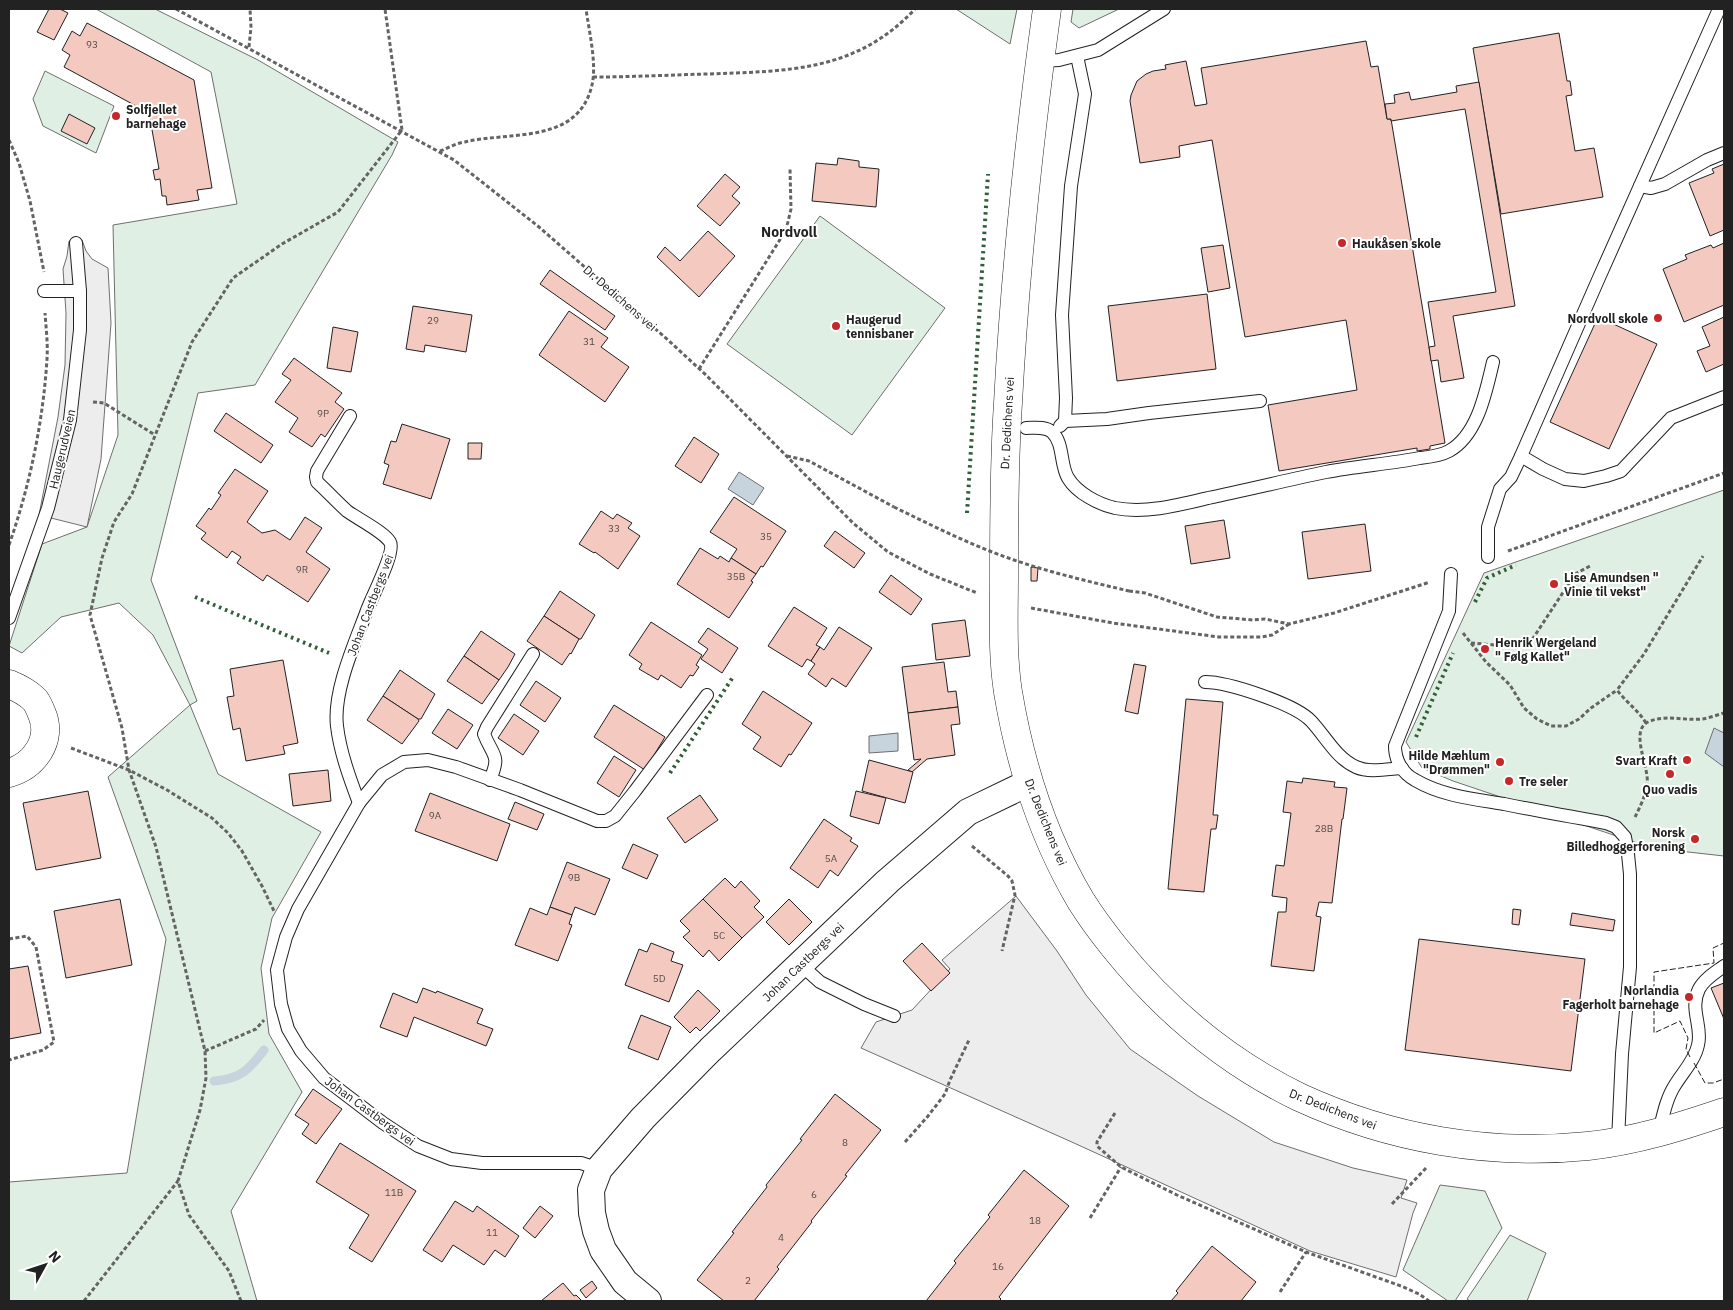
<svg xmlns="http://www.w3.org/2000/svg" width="1733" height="1310" font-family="'IBM Plex Sans',sans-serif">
	<rect width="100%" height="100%" fill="#fff"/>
	<g fill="#e0efe3" stroke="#6f6f6f">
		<polygon points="96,9 155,9 258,60 398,142 392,155 255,385 198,393 151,580 197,701 190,705 218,774 321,832 272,918 261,968 269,1034 302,1092 231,1211 257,1301 9,1301 9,1182 127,1173 166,939 108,777 190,705 153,635 119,603 61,617 22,653 9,646 42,544 87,527 118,435 113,225 237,204 211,72"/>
		<polygon points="956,9 1017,9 1010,44"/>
		<polygon points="1073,9 1119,9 1079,28 1071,22"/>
		<polygon points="45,71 114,106 96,153 43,126 33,99"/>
		<polygon points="820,216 945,308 852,435 727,344"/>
		<polygon points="1724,490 1724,856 1652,848 1453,781 1422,768 1406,742 1484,573"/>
		<polygon points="1440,1185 1485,1191 1502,1228 1455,1301 1448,1301 1403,1270"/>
		<polygon points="1510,1235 1546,1253 1527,1301 1470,1301 1467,1299"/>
	</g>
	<g fill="#ededed" stroke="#6f6f6f">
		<polygon points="82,240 86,251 92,259 108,268 111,323 101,459 87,527 39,515 58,417 65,365 66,313 63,269 67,256 69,241"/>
		<polygon points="1016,896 1057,951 1086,995 1130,1049 1198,1096 1274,1142 1353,1168 1407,1180 1401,1198 1417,1203 1413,1213 1396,1277 1310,1251 1074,1143 861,1048 876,1022 912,1010 950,969 942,960"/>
	</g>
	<g fill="#c7d3dd" stroke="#6f6f6f">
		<polygon points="739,472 764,488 753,505 728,489"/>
		<polygon points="1714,728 1724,733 1724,767 1705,753"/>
		<polygon points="898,733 898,751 869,753 869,736"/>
	</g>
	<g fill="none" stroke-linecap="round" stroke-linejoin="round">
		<path stroke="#c7d3dd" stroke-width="9" d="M214,1081C240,1079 249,1070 264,1050"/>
	</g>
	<g fill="#f3c9c0" stroke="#222">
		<polygon points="49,9 60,9 68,13 54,40 37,32"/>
		<polygon points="87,23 194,80 212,188 197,190 199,200 167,205 166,196 162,196 160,179 155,180 153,170 159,169 149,113 64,67 70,55 62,50 72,31 80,36"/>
		<polygon points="1559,33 1567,81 1570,81 1572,95 1566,96 1575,151 1594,148 1603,197 1501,214 1473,48"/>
		<polygon points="1366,41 1371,67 1378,66 1387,119 1391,119 1445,443 1430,446 1430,449 1417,451 1417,448 1279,471 1268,405 1357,390 1346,320 1245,337 1212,140 1179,146 1180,157 1140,163 1130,101 1131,95 1137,81 1146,74 1153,71 1166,69 1165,65 1186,61 1195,106 1207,104 1201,68"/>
		<polygon points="1479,82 1515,306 1453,316 1464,378 1441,382 1438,360 1431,361 1429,347 1435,346 1428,302 1496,292 1465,109 1391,121 1391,119 1387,119 1385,104 1395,103 1394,95 1409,92 1411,100 1457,92 1456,86"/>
		<polygon points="69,114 95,128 87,144 61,131"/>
		<polygon points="838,158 859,161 859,167 879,169 876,207 812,201 816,163 837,165"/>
		<polygon points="1724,164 1724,230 1710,236 1689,183 1714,173 1712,169"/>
		<polygon points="725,174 740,187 732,196 740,203 720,226 697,206"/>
		<polygon points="708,231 735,256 699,297 657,257 665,247 680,261"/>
		<polygon points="1724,243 1724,305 1684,322 1663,269 1687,259 1685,255 1711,245 1713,248"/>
		<polygon points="1223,245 1230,288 1208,292 1201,248"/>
		<polygon points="550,270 615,316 605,330 540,284"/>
		<polygon points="1207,294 1216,369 1117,381 1108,306"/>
		<polygon points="413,306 472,315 466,352 425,345 424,352 406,349"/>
		<polygon points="569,311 608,338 601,347 629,367 605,402 539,355"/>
		<polygon points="1598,317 1657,344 1609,449 1550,422"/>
		<polygon points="1724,317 1724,364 1706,372 1697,351 1710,346 1702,327"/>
		<polygon points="333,327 358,332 351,372 327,368"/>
		<polygon points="294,358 342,393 335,402 344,409 325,437 321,434 312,447 289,432 298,418 275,402 291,380 282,374"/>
		<polygon points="226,413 273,445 261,463 214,431"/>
		<polygon points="402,424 450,439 431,499 383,484 389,465 384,463 391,441 396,442"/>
		<polygon points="694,437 719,454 701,483 675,466"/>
		<polygon points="468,443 482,443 481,459 468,459"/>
		<polygon points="235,469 268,491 247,522 262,533 275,530 290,540 305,517 322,528 306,552 330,569 308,602 267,575 263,581 237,563 241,557 232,551 227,558 201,539 206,533 196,526 209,508 211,510 221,495 218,493"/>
		<polygon points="734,497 786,531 763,567 761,566 756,574 731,558 737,549 710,532"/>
		<polygon points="601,511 613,519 617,514 632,523 628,528 640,536 618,569 595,552 594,553 579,544"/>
		<polygon points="1224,520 1230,558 1191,564 1185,526"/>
		<polygon points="1365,524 1371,571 1308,579 1302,532"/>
		<polygon points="835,531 865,553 854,568 824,546"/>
		<polygon points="700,548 718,559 720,556 729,562 731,558 756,574 751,581 753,582 729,618 677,584"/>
		<polygon points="1031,567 1038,568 1037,581 1031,581"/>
		<polygon points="891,575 922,599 911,615 879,592"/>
		<polygon points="560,591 595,615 581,639 579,639 544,616"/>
		<polygon points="794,607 827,628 816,645 820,647 811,661 807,659 802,667 768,646"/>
		<polygon points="544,616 579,639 571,654 570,653 562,665 527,641"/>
		<polygon points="965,620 970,656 936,660 932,624"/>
		<polygon points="651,622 702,655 696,665 699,667 693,676 690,675 681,688 661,675 658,680 639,669 642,664 629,655"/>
		<polygon points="839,627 872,648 846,687 832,678 826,687 808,674 815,664 811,661 820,647 824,650"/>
		<polygon points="708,628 738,648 722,673 701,659 708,649 698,642"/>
		<polygon points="481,631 515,654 508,667 499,680 464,656"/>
		<polygon points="464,656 499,680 482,704 447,681"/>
		<polygon points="283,660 298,743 283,746 285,754 246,761 240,728 233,730 227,697 234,696 230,669"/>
		<polygon points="944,662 948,692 956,691 958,707 908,713 902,667"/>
		<polygon points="1134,664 1146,666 1138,714 1125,711"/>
		<polygon points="400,670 435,694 421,719 418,719 383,696"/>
		<polygon points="536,681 561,698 545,722 520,705"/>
		<polygon points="763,691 812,723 791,755 789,754 781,767 753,749 761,737 742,724"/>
		<polygon points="383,696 418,719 419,721 402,744 367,720"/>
		<polygon points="1186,699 1223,702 1213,815 1218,815 1216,829 1211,829 1204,892 1168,889"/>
		<polygon points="614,705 665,737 645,770 594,737"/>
		<polygon points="958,707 960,724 951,725 955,755 927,759 912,772 908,770 921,759 914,760 908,713"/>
		<polygon points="448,709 473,725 457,749 432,733"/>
		<polygon points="514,714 539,731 523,755 498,738"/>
		<polygon points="614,756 636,770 619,797 597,783"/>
		<polygon points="869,760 913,772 905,803 862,791"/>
		<polygon points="328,770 331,801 293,806 289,774"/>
		<polygon points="1303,778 1335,782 1334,787 1347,788 1343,819 1342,819 1332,903 1319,902 1316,916 1321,917 1314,971 1271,966 1278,912 1286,912 1287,898 1272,896 1276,865 1284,866 1291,813 1283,812 1287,781 1302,783"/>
		<polygon points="88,791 101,858 36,870 23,803"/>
		<polygon points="856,791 886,798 879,824 850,816"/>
		<polygon points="430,793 510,824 497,861 415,831"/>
		<polygon points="700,795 718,820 685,843 667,818"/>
		<polygon points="515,802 544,814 537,830 508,819"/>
		<polygon points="824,819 852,838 850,841 858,846 838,876 830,870 818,888 790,868"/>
		<polygon points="633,844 658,855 647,879 622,868"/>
		<polygon points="567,862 610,879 595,915 575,907 572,915 550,907"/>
		<polygon points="725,878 735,888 741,881 760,901 754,907 764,917 742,938 703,899"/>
		<polygon points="120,899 132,965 66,978 54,911"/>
		<polygon points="703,899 742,938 719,961 709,950 703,957 683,937 690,931 680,921"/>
		<polygon points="789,899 812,922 789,945 766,922"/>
		<polygon points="550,907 572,915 569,924 572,925 558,961 515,945 530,908 547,915"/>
		<polygon points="1513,909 1521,910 1519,925 1512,924"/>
		<polygon points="1572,913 1615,920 1613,931 1570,925"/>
		<polygon points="1419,939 1585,959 1571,1071 1405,1050"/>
		<polygon points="651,943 674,952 671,961 683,965 669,1002 625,985 639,949 647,952"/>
		<polygon points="922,943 950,973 931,991 903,961"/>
		<polygon points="28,966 41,1033 9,1039 9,969"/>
		<polygon points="1724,983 1724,1019 1711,988"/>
		<polygon points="423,988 436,993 437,991 483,1009 477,1023 493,1029 486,1046 414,1017 407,1037 380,1027 393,993 417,1003"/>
		<polygon points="698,990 720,1011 700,1031 696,1027 690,1033 674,1017"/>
		<polygon points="641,1015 671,1027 658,1060 628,1048"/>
		<polygon points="313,1089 342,1109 316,1144 302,1134 309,1124 295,1115"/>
		<polygon points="835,1094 881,1130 845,1175 847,1176 811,1221 812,1222 777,1267 779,1269 754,1301 724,1301 697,1280 734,1233 732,1232 767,1187 766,1185 802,1140 800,1139"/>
		<polygon points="340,1143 416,1191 372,1262 349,1248 369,1215 316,1182"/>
		<polygon points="1024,1170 1069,1206 999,1297 1001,1299 999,1301 926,1301 956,1263 954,1261 990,1217 988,1215"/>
		<polygon points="455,1201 473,1212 477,1206 519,1236 505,1257 495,1250 484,1265 453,1245 442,1262 423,1250"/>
		<polygon points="540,1206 553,1216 535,1238 523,1228"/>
		<polygon points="1212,1246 1256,1282 1241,1301 1171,1301 1178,1293 1176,1291"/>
		<polygon points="592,1281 597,1288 586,1298 580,1290"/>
		<polygon points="563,1283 574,1296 576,1295 582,1301 541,1301"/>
	</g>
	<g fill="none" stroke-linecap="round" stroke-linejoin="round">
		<g stroke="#222" stroke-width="14">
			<g id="lane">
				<polyline points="1040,61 1059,60 1098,50 1164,9"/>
				<polyline points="1640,186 1651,188 1665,184 1707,160 1724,153"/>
				<polyline points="44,291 80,291"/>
				<path d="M350,416L317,471L316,477L317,482C327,491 337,502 347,511C358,519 384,532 390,542C396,552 370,600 366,613C354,645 333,692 337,726C340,752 350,779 359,803"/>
				<polyline points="1065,421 1066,398 1062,315 1071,186 1085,94 1077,56"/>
				<polyline points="1060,426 1065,421 1107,419 1149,413 1260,401"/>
				<path d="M1026,428C1034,428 1045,426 1052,432C1064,443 1060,465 1068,478C1077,493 1098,504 1115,508C1145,514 1179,505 1208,498C1247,490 1287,480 1326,472C1357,466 1389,464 1420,458C1429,457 1440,456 1449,451C1478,435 1486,391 1493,362"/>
				<polyline points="1521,456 1543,469 1565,479 1584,481 1606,476 1621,471 1671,418 1724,397"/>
				<polyline points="1488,557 1488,527 1500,489 1511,477 1521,456 1598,280 1719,9"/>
				<path d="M1451,574L1449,611L1395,746C1395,760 1402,773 1415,780C1442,796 1474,799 1504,804C1538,811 1572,817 1606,823L1616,827L1625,837L1628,854L1630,874V967L1622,1054L1618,1141"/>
				<polyline points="9,618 48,508 70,420 80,330 80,291 76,243"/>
				<path d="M1205,682C1228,682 1295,704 1311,721C1326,737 1336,758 1356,767C1369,773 1388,769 1402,768"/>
				<path d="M490,780C501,754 493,757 484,734L487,727L533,654"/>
				<polyline points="801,965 820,982 864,1004 894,1016"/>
				<path d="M1659,1132C1663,1116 1666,1099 1675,1085C1683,1072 1695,1060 1698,1045C1703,1027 1689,1009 1699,989C1704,979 1716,972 1724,966"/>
				<polyline points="599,1169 581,1163 482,1163 451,1159 418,1146 383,1123 324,1078 301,1051 288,1029 281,1004 277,970 286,937 298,909 359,803 382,775 404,762 428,760 456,767 520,790 597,821 606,821 615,816 635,791 707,695"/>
			</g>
		</g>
		<g stroke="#222" stroke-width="28">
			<polyline id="street" points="648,1301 625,1282 603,1250 596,1231 592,1213 591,1190 599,1169 643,1118 710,1050 888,881 968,812 1028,783"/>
		</g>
		<g stroke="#222" stroke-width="29">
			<g id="secondary">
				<path d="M1047,9C1029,140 1015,271 1008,403C1004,461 1004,518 1004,576C1004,614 1002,654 1008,692C1020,764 1043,837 1081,901C1091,917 1103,933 1115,948C1165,1010 1227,1062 1299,1097C1390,1139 1489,1156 1588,1146C1635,1141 1680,1127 1724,1112"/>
				<path d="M9,684C19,688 27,692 35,700C38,704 40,709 42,714C53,740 34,766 9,773"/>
			</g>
		</g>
		<g stroke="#646464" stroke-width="3" stroke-dasharray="4 2.5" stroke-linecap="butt">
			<polyline points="176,9 454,160 539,227 668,340 706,375 853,523 888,552 930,574 977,593"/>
			<polyline points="249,47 251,27 250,9"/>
			<path d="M593,77C631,77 669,75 707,74C788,71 856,72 915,9"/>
			<polyline points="9,140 19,163 30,201 44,272"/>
			<path d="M440,151C448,148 456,143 465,142C510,131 578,145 592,85C597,64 589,31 586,9"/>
			<polyline points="699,369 786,230 791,209 790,169"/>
			<polyline points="93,402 104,403 155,435"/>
			<polyline points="787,456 809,461 894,507"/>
			<path d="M9,545C30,485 43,422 47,359C48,343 46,328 45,313"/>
			<polyline points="1508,551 1724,473"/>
			<polyline points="1129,591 1145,593 1217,617 1253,620 1265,619 1289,624 1334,613 1430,582"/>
			<polyline points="1031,608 1113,623 1219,637 1262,637 1272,635 1289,624"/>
			<polyline points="1463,633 1486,662 1510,685 1524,708 1537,719 1551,726 1566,726 1579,719 1591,708 1617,690"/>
			<polyline points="1471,643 1520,647 1528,646 1575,574 1590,566"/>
			<path d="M1646,723C1638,710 1626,702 1617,690L1644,654L1703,556"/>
			<polyline points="71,748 129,770 167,790 212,818 228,833 242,851 262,886 274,911"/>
			<path d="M1635,817C1640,807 1646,795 1647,784C1650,768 1629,731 1648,722C1666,714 1683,721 1702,719C1709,718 1717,715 1724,713"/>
			<polyline points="972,846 1008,876 1012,881 1015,895 1002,951"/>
			<polyline points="9,939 27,936 36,947 54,1042 43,1050 9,1060"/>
			<polyline points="205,1051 256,1029 264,1020"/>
			<polyline points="1115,1113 1097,1142 1097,1146 1121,1167 1177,1195 1306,1252 1401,1286 1419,1294 1429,1301"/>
			<polyline points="905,1142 928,1116 945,1094 950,1080 969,1040"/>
			<polyline points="1392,1204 1426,1168"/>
			<polyline points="1090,1218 1121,1167"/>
			<polyline points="1280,1292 1306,1252"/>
			<polyline points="84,1301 178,1181"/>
			<polyline points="241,1301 229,1271 189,1215 178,1181 200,1110 206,1078 205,1051 156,847 129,770 122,728 90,615 102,558 114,522 132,494 192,342 233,278 282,244 338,212 402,130 385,9"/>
		</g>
		<use href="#lane" stroke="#fff" stroke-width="12"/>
		<use href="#street" stroke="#fff" stroke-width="26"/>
		<use href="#secondary" stroke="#fff" stroke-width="28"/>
		<path stroke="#646464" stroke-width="3" stroke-dasharray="4 2.5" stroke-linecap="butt" d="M894,507C933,526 973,546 1014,560C1052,573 1091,582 1129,591"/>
		<g stroke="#2f5e38" stroke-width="4" stroke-dasharray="2.5 4" stroke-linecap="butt">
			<polyline points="967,513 988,174"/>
			<polyline points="195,597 329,653"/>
			<polyline points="1475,602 1487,578 1516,565"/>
			<polyline points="1416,737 1453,653"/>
			<polyline points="670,773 733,677"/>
		</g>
		<g stroke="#222" stroke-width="1" stroke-dasharray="6 2.5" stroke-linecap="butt">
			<polyline points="1690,1057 1686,1049 1688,1038 1680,1021 1654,1033 1654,972 1714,963 1713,948 1724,943"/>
			<polyline points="1694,1063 1705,1083 1713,1083 1724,1079"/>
		</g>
	</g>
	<g fill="#c62828" stroke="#fff" stroke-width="2">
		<circle cx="116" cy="116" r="5"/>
		<circle cx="1342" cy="243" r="5"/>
		<circle cx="1658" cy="318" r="5"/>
		<circle cx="836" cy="326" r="5"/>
		<circle cx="1554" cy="584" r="5"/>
		<circle cx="1485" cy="649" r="5"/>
		<circle cx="1687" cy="760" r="5"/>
		<circle cx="1500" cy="762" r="5"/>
		<circle cx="1670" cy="774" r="5"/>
		<circle cx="1509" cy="781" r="5"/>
		<circle cx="1695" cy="839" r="5"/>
		<circle cx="1689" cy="997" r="5"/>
	</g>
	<g text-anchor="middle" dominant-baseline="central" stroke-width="4" stroke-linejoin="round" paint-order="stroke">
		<g font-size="10" fill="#564c4a">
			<text x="92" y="44">93</text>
			<text x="433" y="320">29</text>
			<text x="589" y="341">31</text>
			<text x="323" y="413">9P</text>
			<text x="614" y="528">33</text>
			<text x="766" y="536">35</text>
			<text x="302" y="569">9R</text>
			<text x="736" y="576">35B</text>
			<text x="435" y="815">9A</text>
			<text x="1324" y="828">28B</text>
			<text x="831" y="858">5A</text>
			<text x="574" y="877">9B</text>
			<text x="719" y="935">5C</text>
			<text x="659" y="978">5D</text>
			<text x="845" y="1142">8</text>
			<text x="394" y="1192">11B</text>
			<text x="814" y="1194">6</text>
			<text x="1035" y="1220">18</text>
			<text x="492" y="1232">11</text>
			<text x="781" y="1237">4</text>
			<text x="998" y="1266">16</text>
			<text x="748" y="1280">2</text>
		</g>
		<g font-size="12" font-weight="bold" fill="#222" stroke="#fff" text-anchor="start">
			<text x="126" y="109">Solfjellet<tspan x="126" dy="14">barnehage</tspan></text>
			<text x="1352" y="243">Haukåsen skole</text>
			<text x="1648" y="318" text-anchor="end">Nordvoll skole</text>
			<text x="846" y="319">Haugerud<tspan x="846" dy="14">tennisbaner</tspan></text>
			<text x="1564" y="577">Lise Amundsen "<tspan x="1564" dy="14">Vinie til vekst"</tspan></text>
			<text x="1495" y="642">Henrik Wergeland<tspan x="1495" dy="14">" Følg Kallet"</tspan></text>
			<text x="1490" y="755" text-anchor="end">Hilde Mæhlum<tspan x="1490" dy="14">"Drømmen"</tspan></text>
			<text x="1677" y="760" text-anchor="end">Svart Kraft</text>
			<text x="1519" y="781">Tre seler</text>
			<text x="1670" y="789" text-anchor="middle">Quo vadis</text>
			<text x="1685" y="832" text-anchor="end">Norsk<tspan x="1685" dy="14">Billedhoggerforening</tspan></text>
			<text x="1679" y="990" text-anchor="end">Norlandia<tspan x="1679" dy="14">Fagerholt barnehage</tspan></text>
		</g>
		<g font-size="12" fill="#222" stroke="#fff">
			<text transform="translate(620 298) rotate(41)">Dr. Dedichens vei</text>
			<text transform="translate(1007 423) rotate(-87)">Dr. Dedichens vei</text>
			<text transform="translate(62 449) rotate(-77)">Haugerudveien</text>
			<text transform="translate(370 605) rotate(-69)">Johan Castbergs vei</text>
			<text transform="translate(1046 822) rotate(68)">Dr. Dedichens vei</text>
			<text transform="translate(803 962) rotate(-44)">Johan Castbergs vei</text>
			<text transform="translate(1333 1109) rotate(21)">Dr. Dedichens vei</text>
			<text transform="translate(370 1111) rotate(36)">Johan Castbergs vei</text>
		</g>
		<g font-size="14" font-weight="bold" fill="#222" stroke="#fff">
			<text x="789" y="232">Nordvoll</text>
		</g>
	</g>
	<rect width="1733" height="1310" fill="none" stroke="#222222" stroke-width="20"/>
	<g transform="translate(45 1265) rotate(50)" stroke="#ffffff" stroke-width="4" paint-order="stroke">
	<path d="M0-4L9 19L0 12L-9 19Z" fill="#222222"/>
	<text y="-8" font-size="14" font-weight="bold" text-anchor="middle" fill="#222222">N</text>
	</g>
</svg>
